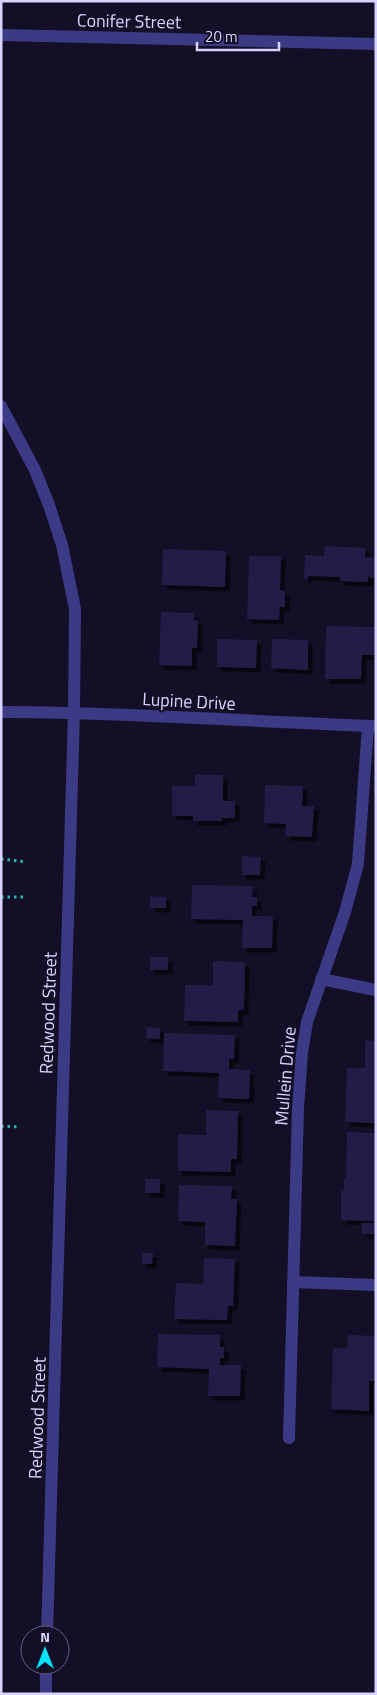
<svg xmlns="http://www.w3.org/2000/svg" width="377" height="1695" font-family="'Titillium Web',sans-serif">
	<defs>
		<filter id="shadow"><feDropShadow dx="4.5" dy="4.5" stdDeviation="0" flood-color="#0009"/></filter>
	</defs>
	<rect width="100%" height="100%" fill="#130f26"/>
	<g fill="#241b47" filter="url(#shadow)">
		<polygon points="325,546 365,548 365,557 376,558 376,578 368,577 368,582 340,581 340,577 308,576 307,579 304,579 305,555 324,556"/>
		<polygon points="163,549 226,551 225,587 162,585"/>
		<polygon points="249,556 281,556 280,590 285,591 285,607 280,607 279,620 247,619"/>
		<polygon points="161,612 194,613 194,620 198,620 197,648 192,648 192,666 159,665"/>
		<polygon points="326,626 376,627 376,655 362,655 361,679 325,679"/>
		<polygon points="217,639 257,640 256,668 217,667"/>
		<polygon points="272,639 308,640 308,670 271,668"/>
		<polygon points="195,775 223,775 223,801 235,801 235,818 222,818 222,821 193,821 193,816 172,816 172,786 195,786"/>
		<polygon points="265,785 303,786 302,806 314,806 312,837 285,836 286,824 264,823"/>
		<polygon points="242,856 261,857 260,875 242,875"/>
		<polygon points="192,885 253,886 252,897 257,897 257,906 252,906 252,916 273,916 272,948 242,948 243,920 191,919"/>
		<polygon points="150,896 166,897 166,908 150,908"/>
		<rect x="150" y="957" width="18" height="13"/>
		<polygon points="213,961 245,962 244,1010 238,1010 238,1022 184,1021 185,985 213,985"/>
		<polygon points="147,1027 160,1028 160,1039 146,1038"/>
		<polygon points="164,1033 235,1035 234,1059 229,1059 229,1069 250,1070 249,1099 218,1098 219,1073 163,1071"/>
		<polygon points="365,1040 376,1041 376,1123 345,1122 347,1068 365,1068"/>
		<polygon points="206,1110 238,1111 237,1159 231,1159 231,1172 178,1171 178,1134 206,1135"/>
		<polygon points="347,1132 376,1133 376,1221 341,1220 341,1191 344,1191 344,1178 346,1178"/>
		<rect x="145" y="1179" width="15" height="14"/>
		<polygon points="179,1185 232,1186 231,1199 237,1199 235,1246 205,1245 205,1222 178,1221"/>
		<rect x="362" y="1223" width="14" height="11"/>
		<polygon points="142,1253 153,1253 152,1264 142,1264"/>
		<polygon points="204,1258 235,1259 233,1306 228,1306 227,1320 174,1319 176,1283 203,1284"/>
		<polygon points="158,1334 220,1335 220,1347 224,1347 224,1358 220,1358 220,1365 241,1365 240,1396 208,1396 209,1369 157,1367"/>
		<polygon points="348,1335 376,1336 376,1381 369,1381 369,1411 331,1409 333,1348 347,1348"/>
	</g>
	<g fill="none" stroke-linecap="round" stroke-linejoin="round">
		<g stroke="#2fb8b0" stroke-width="3" stroke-dasharray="2.5 4" stroke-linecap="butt">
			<polyline points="1,859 27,862"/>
			<polyline points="1,897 26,897"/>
			<polyline points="1,1126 19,1127"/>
		</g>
		<g stroke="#3d3a85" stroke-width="12">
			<polyline points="1,35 376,44"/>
			<polyline points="1,406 35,470 49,505 62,545 75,609 74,712 47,1635"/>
			<path d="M1,712C126,712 251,722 376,726"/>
			<polyline points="321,979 376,990"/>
			<polyline points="293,1282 376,1285"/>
			<polyline points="289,1438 298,1108 302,1053 307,1022 345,912 358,864 368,726"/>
			<polyline points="46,1694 46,1665"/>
		</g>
	</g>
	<g text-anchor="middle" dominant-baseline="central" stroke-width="4.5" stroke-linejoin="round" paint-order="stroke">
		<g font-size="18" fill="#d9d4ff" stroke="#130f26">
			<text transform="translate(129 21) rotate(1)">Conifer Street</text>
			<text transform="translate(189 701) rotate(3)">Lupine Drive</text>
			<text transform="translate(48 1013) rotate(-88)">Redwood Street</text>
			<text transform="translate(285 1076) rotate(-85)">Mullein Drive</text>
			<text transform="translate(37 1418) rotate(-88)">Redwood Street</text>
		</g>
	</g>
	<rect width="377" height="1695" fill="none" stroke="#d9d4ff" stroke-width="5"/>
	<g transform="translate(45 1650)"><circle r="24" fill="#130f26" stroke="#625e7d"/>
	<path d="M0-4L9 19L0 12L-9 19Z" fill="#00e5ff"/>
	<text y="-8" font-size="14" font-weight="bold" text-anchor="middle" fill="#d9d4ff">N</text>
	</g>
	<path d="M197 42v8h82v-8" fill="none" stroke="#d9d4ff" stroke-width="2.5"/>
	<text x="205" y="42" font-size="15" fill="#d9d4ff" stroke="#130f26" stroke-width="4" paint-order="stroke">20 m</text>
</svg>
